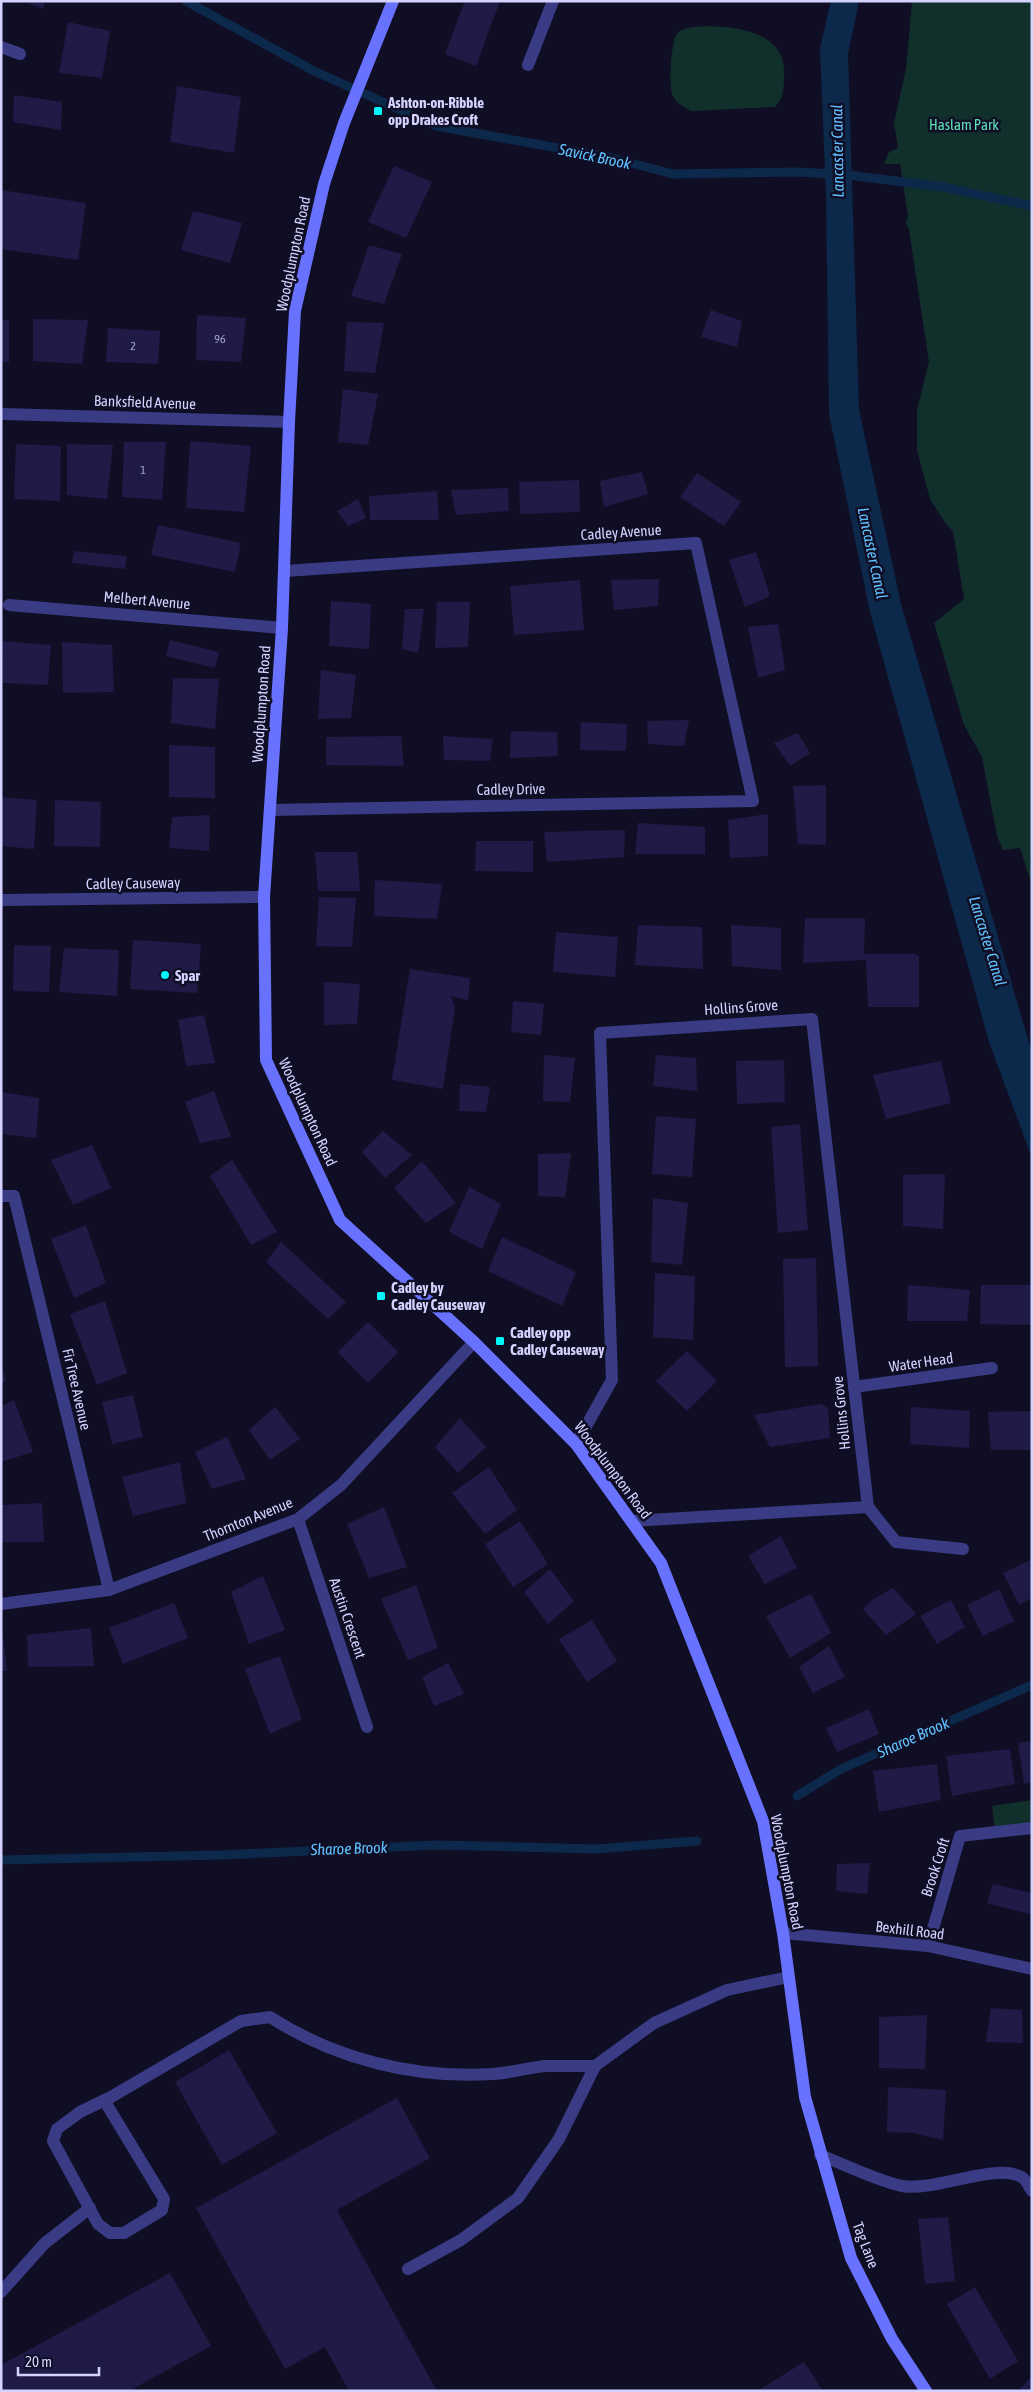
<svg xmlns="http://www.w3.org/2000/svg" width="1033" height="2392" font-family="'Asap Condensed',sans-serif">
	<rect width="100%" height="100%" fill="#100e25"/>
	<g fill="#112f2b">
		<polygon points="912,1 1032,1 1032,886 1020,848 1003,850 997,836 982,757 964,725 934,623 964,599 953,531 946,524 930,499 917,450 917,410 929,362 909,229 906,223 908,216 900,164 884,164 889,152 898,148 894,123 906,69"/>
		<path d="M707,26C740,27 788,32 784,78C784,88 783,99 775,107L691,111C684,107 676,103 673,96C668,88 671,41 677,34C683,26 698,27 707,26Z"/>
		<polygon points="1032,1800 1032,1825 995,1830 992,1806"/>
	</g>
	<polygon fill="#0c294b" points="831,1 859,1 848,54 859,410 901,604 1032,1053 1032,1158 989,1042 870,612 829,414 826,195 820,48"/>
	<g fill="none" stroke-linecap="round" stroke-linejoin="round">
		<g stroke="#0c294b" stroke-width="9">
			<polyline points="186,1 314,71 436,126 608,157 673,174 799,172 848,175 943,187 1032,206"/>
			<polyline points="797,1796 841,1769 1032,1685"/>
			<polyline points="1,1860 221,1855 436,1845 596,1849 697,1841"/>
		</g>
	</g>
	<g fill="#201a46">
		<polygon points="23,1 45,1 43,9"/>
		<polygon points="465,1 500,1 476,66 445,54"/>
		<polygon points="68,22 110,31 102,78 59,73"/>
		<polygon points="177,86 241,97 234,153 170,142"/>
		<polygon points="14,95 62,102 61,130 13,122"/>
		<polygon points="394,166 432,182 406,238 368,222"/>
		<polygon points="1,190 86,203 78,260 1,249"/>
		<polygon points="193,211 242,223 230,263 181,250"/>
		<polygon points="369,245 402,254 384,304 351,296"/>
		<polygon points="711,310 742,321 737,347 701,337"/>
		<polygon points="197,315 246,318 241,362 196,360"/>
		<polygon points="33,319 88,320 82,364 33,361"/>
		<rect x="1" y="320" width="8" height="42"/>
		<polygon points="347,322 384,323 375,373 344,371"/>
		<polygon points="108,328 160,331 158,364 106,362"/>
		<polygon points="343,389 378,394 368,445 338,442"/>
		<polygon points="190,441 251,446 244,512 186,508"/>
		<polygon points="124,442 166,442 162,500 122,497"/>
		<polygon points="16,444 61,446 60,501 14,499"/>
		<polygon points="67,444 113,445 107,499 67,495"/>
		<polygon points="642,472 648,494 604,507 600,481"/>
		<polygon points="697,473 741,502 724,526 680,497"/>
		<polygon points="579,480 580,512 520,514 519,482"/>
		<polygon points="508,488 509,511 456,515 451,490"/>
		<polygon points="437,491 439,520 370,520 369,496"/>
		<polygon points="358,499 366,518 348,526 337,511"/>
		<polygon points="158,525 241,543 235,572 151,555"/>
		<polygon points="74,551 127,556 125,569 72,563"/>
		<polygon points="756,552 770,596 745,607 729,560"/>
		<polygon points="659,579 658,606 614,610 611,580"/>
		<polygon points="580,580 584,630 514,635 510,586"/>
		<polygon points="331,601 371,604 369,649 329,646"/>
		<polygon points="437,602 470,602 468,647 435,648"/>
		<polygon points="405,609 424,609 418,653 402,649"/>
		<polygon points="778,624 785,670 758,678 748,627"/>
		<polygon points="170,640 219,652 215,668 166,656"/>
		<polygon points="2,641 51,645 48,685 3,683"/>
		<polygon points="62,642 112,645 114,692 63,693"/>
		<polygon points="321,670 356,675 351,718 318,719"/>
		<polygon points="173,678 219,679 215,729 171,723"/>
		<polygon points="689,720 684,746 648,744 647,721"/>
		<polygon points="581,722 627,724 626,751 580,750"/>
		<polygon points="511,731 557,732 558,756 510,758"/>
		<polygon points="798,733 810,753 790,766 774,743"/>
		<polygon points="401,736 404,766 326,765 326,737"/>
		<polygon points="443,736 493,739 490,761 444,760"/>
		<polygon points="169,745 215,747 215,798 169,797"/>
		<polygon points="826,785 826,845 798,844 793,786"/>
		<polygon points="1,797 37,800 34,849 1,846"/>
		<polygon points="55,800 101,802 100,847 54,846"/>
		<polygon points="768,814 768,856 730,858 728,820"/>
		<polygon points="210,815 209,851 169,848 172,817"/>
		<polygon points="638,823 705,827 705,854 635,854"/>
		<polygon points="625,830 624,857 547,862 544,832"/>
		<polygon points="476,841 533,841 533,872 475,871"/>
		<polygon points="315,852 357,852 360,891 318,891"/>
		<polygon points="375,880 442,884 437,919 374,916"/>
		<polygon points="319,897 356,898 352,947 316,946"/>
		<polygon points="805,918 865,918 864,954 915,954 919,956 919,1007 868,1007 866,960 803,963"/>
		<polygon points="638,925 702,927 703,969 635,965"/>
		<polygon points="731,925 781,928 781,970 732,966"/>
		<polygon points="556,932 618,937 615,977 553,972"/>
		<polygon points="133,940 201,944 197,993 130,989"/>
		<polygon points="14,945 51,946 49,992 13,991"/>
		<polygon points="64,948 119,950 117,996 59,992"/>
		<polygon points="410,969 470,978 468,1000 451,996 455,1007 443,1089 392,1080"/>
		<polygon points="324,982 360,984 357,1024 324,1025"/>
		<polygon points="513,1001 544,1004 541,1035 511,1032"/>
		<polygon points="204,1015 215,1063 186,1066 178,1020"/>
		<polygon points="544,1055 575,1058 570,1102 543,1101"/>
		<polygon points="656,1055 696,1058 697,1091 653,1086"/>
		<polygon points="784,1060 785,1102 737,1104 736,1061"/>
		<polygon points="941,1061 951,1103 886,1119 873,1075"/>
		<polygon points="460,1084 490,1087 486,1112 459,1111"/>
		<polygon points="214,1091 231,1137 200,1143 185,1102"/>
		<polygon points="1,1092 39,1098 36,1138 1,1134"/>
		<polygon points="656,1116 696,1119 692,1177 652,1174"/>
		<polygon points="800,1124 808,1230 778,1233 771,1127"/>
		<polygon points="383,1131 412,1155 385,1178 362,1152"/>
		<polygon points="92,1145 111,1188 73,1205 51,1160"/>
		<polygon points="571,1153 565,1197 538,1196 538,1154"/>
		<polygon points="232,1160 277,1232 251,1245 210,1176"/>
		<polygon points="422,1161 456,1203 426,1223 394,1188"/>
		<polygon points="945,1174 943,1229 903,1226 903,1175"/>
		<polygon points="469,1187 501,1204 482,1249 449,1232"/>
		<polygon points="653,1198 688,1203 682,1265 651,1262"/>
		<polygon points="86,1225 106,1283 74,1298 51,1239"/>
		<polygon points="502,1237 576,1272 562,1306 488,1271"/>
		<polygon points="281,1242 346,1302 328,1319 266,1262"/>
		<polygon points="816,1258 818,1366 785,1367 783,1259"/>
		<polygon points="655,1273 695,1276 693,1340 653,1337"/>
		<polygon points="908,1285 970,1290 967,1321 907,1321"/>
		<polygon points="981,1285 1032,1285 1032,1325 980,1324"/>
		<polygon points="105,1301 127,1373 97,1385 70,1314"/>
		<polygon points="368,1322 398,1352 368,1383 338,1352"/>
		<polygon points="687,1351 717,1381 687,1411 656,1381"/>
		<polygon points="1,1361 6,1382 1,1382"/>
		<polygon points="133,1395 143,1437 112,1444 102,1402"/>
		<polygon points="14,1400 33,1452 1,1462 1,1406"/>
		<polygon points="821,1404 828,1408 830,1438 770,1447 754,1415"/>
		<polygon points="275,1407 300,1439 270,1460 249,1430"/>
		<polygon points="911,1407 970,1411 969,1448 910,1444"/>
		<polygon points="1032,1411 1032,1450 991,1450 988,1412"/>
		<polygon points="460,1418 486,1447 458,1473 435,1447"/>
		<polygon points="227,1437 246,1479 212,1489 195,1452"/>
		<polygon points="180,1462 186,1503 133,1516 122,1477"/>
		<polygon points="489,1467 517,1510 485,1534 452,1493"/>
		<polygon points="42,1503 44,1542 1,1542 1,1505"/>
		<polygon points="384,1507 407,1567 369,1578 347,1524"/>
		<polygon points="520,1521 548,1564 513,1587 485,1544"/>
		<polygon points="781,1536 797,1568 765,1584 748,1556"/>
		<polygon points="1032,1559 1032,1598 1019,1605 1003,1573"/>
		<polygon points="550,1569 574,1601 548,1624 524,1592"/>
		<polygon points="263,1576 285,1630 249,1644 231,1592"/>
		<polygon points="416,1585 438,1648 408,1660 381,1599"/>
		<polygon points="893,1588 916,1614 886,1635 863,1609 872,1600"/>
		<polygon points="999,1589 1014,1621 983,1636 967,1605"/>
		<polygon points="811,1594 831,1633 790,1658 766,1616"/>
		<polygon points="951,1600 965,1627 937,1644 920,1616"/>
		<polygon points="174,1603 188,1638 123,1664 109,1628"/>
		<polygon points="592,1620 617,1661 587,1682 559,1639"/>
		<polygon points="91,1628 94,1666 28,1667 27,1635"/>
		<polygon points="1,1636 3,1636 7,1671 1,1671"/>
		<polygon points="829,1646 845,1677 813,1693 799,1667"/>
		<polygon points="280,1656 302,1719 270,1734 245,1669"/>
		<polygon points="448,1663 464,1694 434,1706 422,1677"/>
		<polygon points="869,1709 879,1734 837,1752 826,1728"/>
		<polygon points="1032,1741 1032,1782 1024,1784 1018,1743"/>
		<polygon points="1010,1749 1015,1784 952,1796 946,1756"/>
		<polygon points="937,1764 941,1800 879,1812 873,1771"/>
		<polygon points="870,1863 867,1894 836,1891 837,1864"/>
		<polygon points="993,1884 1032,1893 1032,1915 987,1903"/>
		<polygon points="991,2008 1022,2010 1023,2043 986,2042"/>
		<polygon points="927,2015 925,2069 879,2068 879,2017"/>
		<polygon points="229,2050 277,2133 222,2165 175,2082"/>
		<polygon points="888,2087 946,2090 943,2140 914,2133 887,2132"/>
		<polygon points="397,2098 430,2158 337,2210 437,2391 349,2391 325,2347 285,2369 196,2208"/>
		<polygon points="948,2217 955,2281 925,2284 918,2219"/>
		<polygon points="170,2273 211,2346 129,2391 1,2391 1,2365"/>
		<polygon points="975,2287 1018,2361 990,2379 947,2304"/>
		<polygon points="804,2362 823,2391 757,2391"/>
		<polygon points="1032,2376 1032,2391 1018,2391"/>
	</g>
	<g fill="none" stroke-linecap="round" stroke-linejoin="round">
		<g stroke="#393c84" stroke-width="12">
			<polyline points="528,65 553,1"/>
			<path d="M104,2100L164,2199L162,2210L124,2233H110L98,2224L53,2141L57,2129L80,2112L111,2097L241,2021L270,2017C335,2059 415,2079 492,2074C510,2073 527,2068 545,2066C562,2066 578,2066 595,2066"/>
			<path d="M820,2155C843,2164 880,2182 902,2186C935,2192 998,2161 1023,2178C1027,2181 1029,2187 1032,2191"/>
			<polyline points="408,2269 461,2240 518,2198 559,2139 595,2066 654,2023 727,1990 789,1977"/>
			<polyline points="1,2292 45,2243 90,2208"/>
		</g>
		<g stroke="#393c84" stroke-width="12">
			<polyline points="1,47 20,54"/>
			<polyline points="1,414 289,422"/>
			<polyline points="9,605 282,628"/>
			<polyline points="270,810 753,801 696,543 285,571"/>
			<polyline points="1,1196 14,1196 109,1590"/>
			<polyline points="854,1387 992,1368"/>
			<polyline points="576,1444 612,1380 600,1033 812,1019 868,1507 631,1521"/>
			<polyline points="868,1507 896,1542 963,1549"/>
			<polyline points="298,1519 367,1727"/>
			<polyline points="1,1604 109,1590 298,1519 341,1485 474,1342"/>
			<polyline points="783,1933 928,1946 1032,1969"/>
			<polyline points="928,1946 960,1836 1032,1828"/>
		</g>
		<polyline stroke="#393c84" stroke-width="12" points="1,900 264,897"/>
		<polyline stroke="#6972ff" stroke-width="12" points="393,1 344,123 324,184 295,311 289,422 282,628 264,897 266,1060 340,1220 474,1342 576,1444 661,1563 763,1821 783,1933 805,2097 851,2258 892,2339 926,2391"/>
	</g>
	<g fill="#00f8fd" stroke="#100e25" stroke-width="2">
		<rect x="373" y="106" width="10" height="10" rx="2.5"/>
		<circle cx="165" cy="975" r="5"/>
		<rect x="376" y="1291" width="10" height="10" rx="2.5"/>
		<rect x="495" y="1336" width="10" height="10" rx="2.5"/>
	</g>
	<g text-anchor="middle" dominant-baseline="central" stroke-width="5" stroke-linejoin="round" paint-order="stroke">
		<g font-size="12" fill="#a7a4d1">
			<text x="220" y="339">96</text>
			<text x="133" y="346">2</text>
			<text x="143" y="470">1</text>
		</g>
		<g font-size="15" font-weight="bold" fill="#d4d2ff" stroke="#100e25" text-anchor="start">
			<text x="388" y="102">Ashton-on-Ribble<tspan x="388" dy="17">opp Drakes Croft</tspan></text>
			<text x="175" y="975">Spar</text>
			<text x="391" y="1287">Cadley by<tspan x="391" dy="17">Cadley Causeway</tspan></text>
			<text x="510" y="1332">Cadley opp<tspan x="510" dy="17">Cadley Causeway</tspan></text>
		</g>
		<g font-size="15" fill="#5de0b5" stroke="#100e25">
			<text x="964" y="124">Haslam Park</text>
		</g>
		<g font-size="15" fill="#d4d2ff" stroke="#100e25">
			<text transform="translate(293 254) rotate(-78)">Woodplumpton Road</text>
			<text transform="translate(145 402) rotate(2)">Banksfield Avenue</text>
			<text transform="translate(621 532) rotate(-4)">Cadley Avenue</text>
			<text transform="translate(147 600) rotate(5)">Melbert Avenue</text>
			<text transform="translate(261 704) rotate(-86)">Woodplumpton Road</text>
			<text transform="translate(511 789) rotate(-1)">Cadley Drive</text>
			<text transform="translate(133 883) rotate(-1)">Cadley Causeway</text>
			<text transform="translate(741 1007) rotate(-4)">Hollins Grove</text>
			<text transform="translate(308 1112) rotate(65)">Woodplumpton Road</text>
			<text transform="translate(921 1362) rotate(-8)">Water Head</text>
			<text transform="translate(77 1389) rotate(77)">Fir Tree Avenue</text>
			<text transform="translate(841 1413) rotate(-96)">Hollins Grove</text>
			<text transform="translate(613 1470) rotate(53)">Woodplumpton Road</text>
			<text transform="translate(248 1519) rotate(-22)">Thornton Avenue</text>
			<text transform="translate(348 1618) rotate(71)">Austin Crescent</text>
			<text transform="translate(935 1867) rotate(-72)">Brook Croft</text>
			<text transform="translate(787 1872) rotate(79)">Woodplumpton Road</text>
			<text transform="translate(910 1930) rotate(7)">Bexhill Road</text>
			<text transform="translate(866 2245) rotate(69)">Tag Lane</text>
		</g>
		<g font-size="16" font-style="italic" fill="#60c2ff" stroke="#100e25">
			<text transform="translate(837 151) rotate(-91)">Lancaster Canal</text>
			<text transform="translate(595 156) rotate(12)">Savick Brook</text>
			<text transform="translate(873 553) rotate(78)">Lancaster Canal</text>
			<text transform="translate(988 941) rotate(73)">Lancaster Canal</text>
			<text transform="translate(913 1737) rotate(-24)">Sharoe Brook</text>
			<text transform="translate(349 1848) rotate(-2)">Sharoe Brook</text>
		</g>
	</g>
	<rect width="1033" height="2392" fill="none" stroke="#d4d2ff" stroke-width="5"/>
	<path d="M18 2367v8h81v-8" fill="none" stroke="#d4d2ff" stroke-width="2.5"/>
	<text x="25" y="2367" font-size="15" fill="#d4d2ff" stroke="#100e25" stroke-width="4" paint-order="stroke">20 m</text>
</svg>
